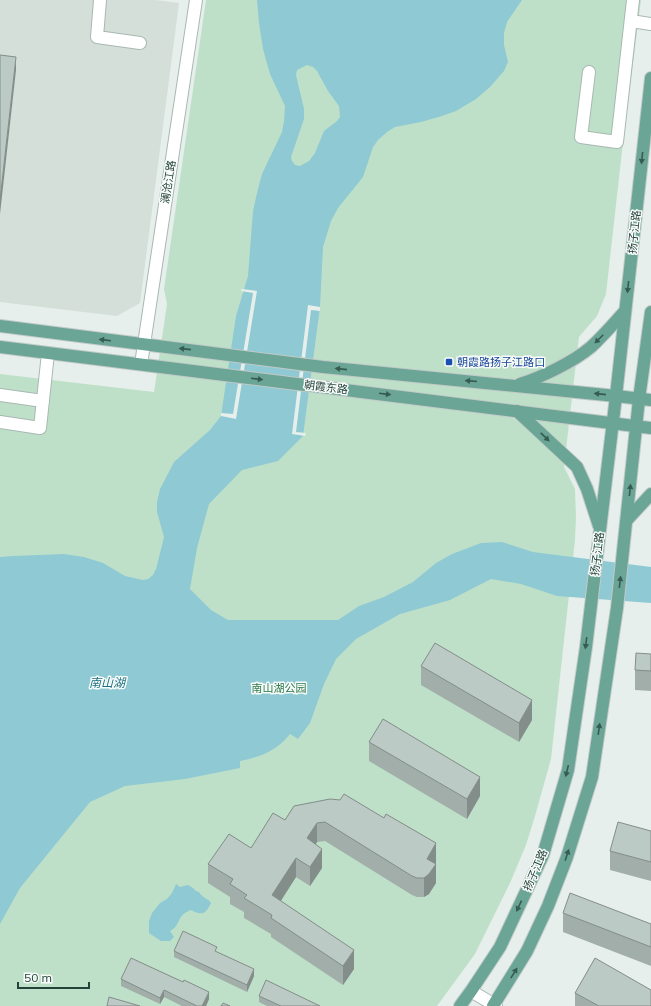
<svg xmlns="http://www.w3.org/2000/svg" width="651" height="1006" font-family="Mulish,'Noto Sans SC',sans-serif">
	<rect width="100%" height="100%" fill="#e6efeb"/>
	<polygon fill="#d4dfda" points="0,0 155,0 179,3 140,303 117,316 0,302"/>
	<polygon fill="#bfe0c8" points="206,0 641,0 622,151 606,294 597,316 579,337 564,467 575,489 576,517 575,540 551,759 535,816 526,845 510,883 475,954 437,1006 0,1006 0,374 154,392 167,304 164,289"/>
	<g fill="#8ec9d4" fill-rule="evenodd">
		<path d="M257,0H522L507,22L504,33V45L508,62L504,71L490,87L476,99L456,111L442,116L421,122L395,127L387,132L378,140L373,147L363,177L338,208L331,221L323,247L320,307L303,436L278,461L242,470L209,504L197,548L190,589L211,610L228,620H338L359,606L384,597L413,582L436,563L452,554L481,543L502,542L533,552L651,567V603L557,596L521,584L491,579L450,600L400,614L356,639L336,659L324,684L310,723L298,739L290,734C277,751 260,757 240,761V768L185,779L125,786L90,802L20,888L0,924V557L13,556L64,554L84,557L103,563L125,576L143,580L148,579L153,575L156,569L164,537L157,512V502L160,489L174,462L210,430L221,416L236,316L248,276L253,211L257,193L262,174L282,132L284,121L285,106L270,74L263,49L259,23ZM307,65L313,67L317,71L328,91L339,106L340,117L337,121L324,131L315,153L309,161L300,166L295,165L292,161L291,157L304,119V109L296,75L297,70Z"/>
		<path d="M176,884L180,887L188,885L193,888L196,891L199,892C202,898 208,898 211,903C206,914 202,916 191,910C176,915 181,926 170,931L174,937L170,941H161L149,933V921L152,913L160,903L167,899L172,893Z"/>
	</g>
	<g fill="#e6efeb">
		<polygon points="242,289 257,291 236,419 221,416 221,413 233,414 253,293 241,291"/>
		<polygon points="308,305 320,307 320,311 311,310 296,432 306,433 305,436 292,434"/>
	</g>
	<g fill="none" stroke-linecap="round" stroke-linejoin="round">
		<g stroke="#a8b8b2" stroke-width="14">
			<g id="minor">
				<polyline points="100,0 97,37 140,43"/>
				<polyline points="631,21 651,24"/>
				<polyline points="589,72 581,137 617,142 633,0"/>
				<polyline points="141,364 196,0"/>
				<polyline points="0,395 43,401"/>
				<polyline points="0,422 40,428 48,353"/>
				<polyline points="471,991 496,1006"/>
			</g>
		</g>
		<g stroke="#c2cac8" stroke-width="14">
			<g id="major">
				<polyline points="0,326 323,367 616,396 651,400"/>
				<polyline points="0,347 651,428"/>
				<path d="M520,384C542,377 573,362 591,347C603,336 614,323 625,311"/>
				<polyline points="517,411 577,467 587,489 599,526"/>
				<polyline points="627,520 651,494"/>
				<polyline points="460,1006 471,991 500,947 543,855 568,770 586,647 616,396 651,78"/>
				<polyline points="493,1006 527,951 548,906 567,857 592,777 617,608 639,399 651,312"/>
			</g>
		</g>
		<use href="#minor" stroke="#fff" stroke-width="12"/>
		<use href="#major" stroke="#6aa596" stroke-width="12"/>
	</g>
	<g fill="#a1aea9">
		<polygon points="651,654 651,691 635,690 635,670"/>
		<polygon points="421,666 532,720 519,742 421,685"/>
		<polygon points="369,742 480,796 467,819 369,761"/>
		<polygon points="294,806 436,863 436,883 429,894 424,897 417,897 412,895 325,841 317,842 316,844 322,868 310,886 296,877 280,901 354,969 343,985 271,937 271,934 244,918 244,912 230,904 230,897 208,883 208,864 251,848 285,820"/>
		<polygon points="651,831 651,881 610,870 610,851"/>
		<polygon points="563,913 651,924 651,966 563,932"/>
		<polygon points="174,951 217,952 254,976 247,992 174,957"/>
		<polygon points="121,979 209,999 206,1006 182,1006 164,997 160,1004 121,986"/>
		<polygon points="575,993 651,1006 575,1006"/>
		<polygon points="259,996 320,1006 267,1006 259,1002"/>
	</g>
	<g fill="#838d89">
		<polygon points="16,57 16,70 0,214 0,200"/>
		<polygon points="532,700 532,720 519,742 519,723"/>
		<polygon points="480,777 480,796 467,819 467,799"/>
		<polygon points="317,823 317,842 307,858 307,838"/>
		<polygon points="436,843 436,863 429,875 436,864 436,883 429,894 424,897 424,878 427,859"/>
		<polygon points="322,849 322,868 310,886 310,867"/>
		<polygon points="296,858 296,877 272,915 272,895"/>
		<polygon points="354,950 354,969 343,985 343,966"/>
		<polygon points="254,969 254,976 247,992 247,985"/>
		<polygon points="164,990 164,997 160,1004 160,998"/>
		<polygon points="209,992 209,999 206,1006 202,1006"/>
	</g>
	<g fill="#bbcac4" stroke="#838d89">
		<polygon points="0,55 16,57 0,200"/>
		<polygon points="435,643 532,700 519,723 421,666"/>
		<polygon points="636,653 651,654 651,671 635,670"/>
		<polygon points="383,719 480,777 467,799 369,742"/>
		<polygon points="344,794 384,818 386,814 436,843 427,859 436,864 429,874 424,878 417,878 412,876 325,822 317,823 307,838 322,849 310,867 296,858 272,895 354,950 343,966 271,918 272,915 244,898 247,895 230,884 233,879 208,864 229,834 251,848 273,813 285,820 294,806 330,799 340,800"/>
		<polygon points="618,822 651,831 651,862 610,851"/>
		<polygon points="570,893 651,924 651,947 563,913"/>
		<polygon points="183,931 217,947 215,951 254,969 247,985 174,951"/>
		<polygon points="131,958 183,982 184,980 209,992 202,1006 197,1006 164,990 160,998 121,979"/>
		<polygon points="595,958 651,990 651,1006 599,1006 575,993"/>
		<polygon points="266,980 320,1006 281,1006 259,996"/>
		<polygon points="109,997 140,1006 107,1006"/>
		<polygon points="223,1003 230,1006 221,1006"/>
	</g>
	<defs><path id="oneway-solid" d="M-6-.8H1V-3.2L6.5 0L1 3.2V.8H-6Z"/></defs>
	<g fill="#365b51">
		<use href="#oneway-solid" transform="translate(642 158) rotate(96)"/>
		<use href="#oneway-solid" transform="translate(628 287) rotate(96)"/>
		<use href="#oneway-solid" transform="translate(599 339) rotate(135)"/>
		<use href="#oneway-solid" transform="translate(105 340) rotate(-173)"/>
		<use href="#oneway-solid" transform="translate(185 349) rotate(-174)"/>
		<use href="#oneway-solid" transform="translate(341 369) rotate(-174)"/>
		<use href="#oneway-solid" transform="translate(257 379) rotate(7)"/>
		<use href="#oneway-solid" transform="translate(471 381) rotate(-175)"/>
		<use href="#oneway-solid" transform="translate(385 394) rotate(7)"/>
		<use href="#oneway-solid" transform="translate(600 394) rotate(-174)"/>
		<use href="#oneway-solid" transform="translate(545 437) rotate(44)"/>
		<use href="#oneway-solid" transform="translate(630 490) rotate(-84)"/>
		<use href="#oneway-solid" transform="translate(620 582) rotate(-83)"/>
		<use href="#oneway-solid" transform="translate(586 643) rotate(97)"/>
		<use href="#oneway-solid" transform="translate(599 729) rotate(-82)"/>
		<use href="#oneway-solid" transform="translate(567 771) rotate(103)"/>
		<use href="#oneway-solid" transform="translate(567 855) rotate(-72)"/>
		<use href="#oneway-solid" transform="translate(519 906) rotate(115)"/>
		<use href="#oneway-solid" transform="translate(514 973) rotate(-58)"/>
	</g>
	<rect fill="#1a4fb4" stroke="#f7fbf9" stroke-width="1.5" x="445" y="358" width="8" height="8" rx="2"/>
	<g text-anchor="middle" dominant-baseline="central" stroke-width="3" stroke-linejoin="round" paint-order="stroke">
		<g font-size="11" fill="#24423a" stroke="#f7fbf9">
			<text transform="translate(168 182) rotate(-81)">澜沧江路</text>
			<text transform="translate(634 232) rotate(-84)">扬子江路</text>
			<text transform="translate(326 387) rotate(7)">朝霞东路</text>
			<text transform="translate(597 554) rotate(-83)">扬子江路</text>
			<text transform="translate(535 870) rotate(-67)">扬子江路</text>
		</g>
		<g font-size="11" fill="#164399" stroke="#f7fbf9" text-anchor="start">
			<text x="457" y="362">朝霞路扬子江路口</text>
		</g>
		<g font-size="11" fill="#2d7a4b" stroke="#f7fbf9">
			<text x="279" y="688">南山湖公园</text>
		</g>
		<g font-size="12" font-style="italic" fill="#1c6f80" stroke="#f7fbf9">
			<text x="107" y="682">南山湖</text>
		</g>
	</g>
	<path d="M18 982v6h71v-6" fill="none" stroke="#24423a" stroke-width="2"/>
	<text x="24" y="982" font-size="12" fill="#24423a" stroke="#f7fbf9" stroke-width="3" paint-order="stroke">50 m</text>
</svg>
